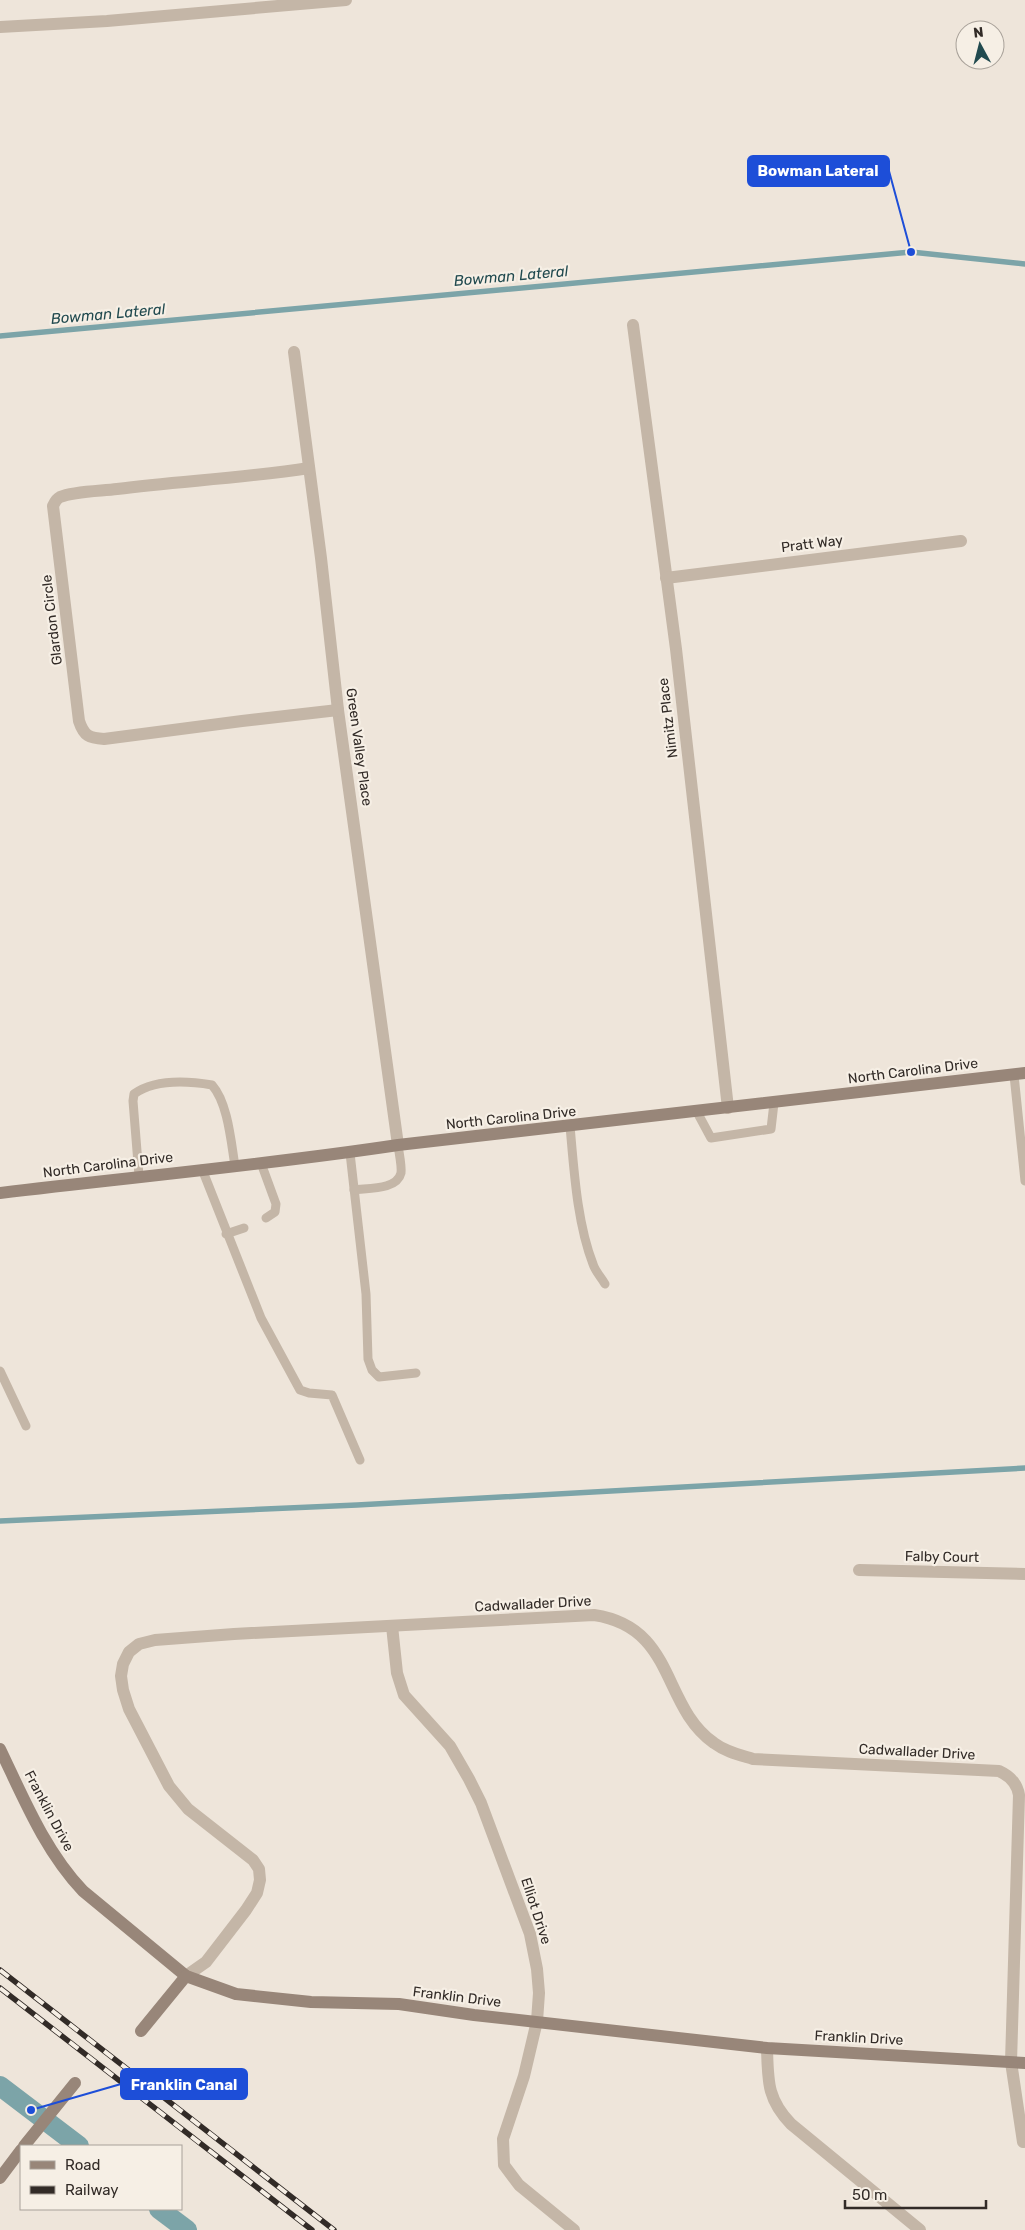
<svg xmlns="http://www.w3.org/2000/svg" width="1025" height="2230" font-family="Rubik,sans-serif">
	<rect width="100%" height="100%" fill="#eee5da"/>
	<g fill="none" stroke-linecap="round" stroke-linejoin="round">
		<g stroke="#7ca4a8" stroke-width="5.5">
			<polyline points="0,336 911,252 1025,264"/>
			<polyline points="0,1521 357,1505 1025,1468"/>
		</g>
		<g stroke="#7ca4a8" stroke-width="20">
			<polyline points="0,2086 79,2146"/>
			<polyline points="159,2209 187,2230"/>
		</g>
		<g stroke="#c4b6a7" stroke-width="9">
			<polyline points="1014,1075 1025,1181"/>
			<polyline points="697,1112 711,1138 771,1129 774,1103"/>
			<path d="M570,1126C574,1170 577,1223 593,1264C595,1271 601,1277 605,1284"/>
			<polyline points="350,1153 366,1294 368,1359 372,1370 379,1377 416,1373"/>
			<polyline points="261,1163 276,1204 275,1212 266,1218"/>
			<polyline points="202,1169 261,1318 300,1390 309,1393 332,1395 360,1460"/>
			<path d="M139,1176L133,1101L134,1094C155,1079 188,1081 212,1085C228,1103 231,1142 235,1166"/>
			<path d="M354,1190C368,1188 397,1190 401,1173C402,1166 399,1153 398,1145"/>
			<polyline points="226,1234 244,1228"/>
			<polyline points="0,1371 26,1426"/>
		</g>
		<g stroke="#c4b6a7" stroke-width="12">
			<polyline points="0,27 107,21 346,0"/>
			<polyline points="633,325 676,649 728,1108"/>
			<polyline points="294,352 321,558 338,710 398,1145"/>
			<path d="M309,468C245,478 181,481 117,489C101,491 74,491 60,497C56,499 55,502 53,506L79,721C84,736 89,738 104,739L242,721L338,710"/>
			<polyline points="666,578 961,541"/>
			<polyline points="859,1570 1025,1574"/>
			<polyline points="392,1626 397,1673 404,1695 450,1746 469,1779 481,1803 530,1934 537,1969 539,1993 537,2021 524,2076 503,2139 504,2165 519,2185 574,2230"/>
			<path d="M186,1976L206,1962L246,1910L257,1893L260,1880L259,1869L253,1860L188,1809L169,1786L129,1709L123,1690L121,1676L123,1664L129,1652L139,1644L155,1640L234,1634L594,1615C676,1627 661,1706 714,1743C726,1752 740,1755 753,1759L999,1771C1010,1776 1017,1783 1019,1795L1011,2062L1023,2142"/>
			<path d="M767,2048C768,2081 767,2099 791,2124L920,2230"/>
		</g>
		<g stroke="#988679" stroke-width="12">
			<path d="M0,1193C133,1177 266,1165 398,1145L1025,1073"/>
			<path d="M0,1749C24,1799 45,1851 83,1891L186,1976L236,1994L311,2002L399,2004L474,2015L767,2048L1025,2063"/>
			<polyline points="141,2031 186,1976"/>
			<polyline points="24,2146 75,2083"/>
			<polyline points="0,2178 21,2150"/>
		</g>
		<g stroke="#322b27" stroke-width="5.5">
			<g id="rail">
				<polyline points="0,1970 334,2230"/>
				<polyline points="0,1988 312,2230"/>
			</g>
		</g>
		<use href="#rail" stroke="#f6efe5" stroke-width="4" stroke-dasharray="11" stroke-linecap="butt"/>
	</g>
	<g text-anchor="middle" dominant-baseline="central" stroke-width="4.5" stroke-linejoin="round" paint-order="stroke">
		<g font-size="14" fill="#322b27" stroke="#f6efe5">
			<text transform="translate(812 544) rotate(-7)">Pratt Way</text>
			<text transform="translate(52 620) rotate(-97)">Glardon Circle</text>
			<text transform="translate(668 718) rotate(-97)">Nimitz Place</text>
			<text transform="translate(359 747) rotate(82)">Green Valley Place</text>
			<text transform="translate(913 1071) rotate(-7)">North Carolina Drive</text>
			<text transform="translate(511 1118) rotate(-6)">North Carolina Drive</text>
			<text transform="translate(108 1165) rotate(-7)">North Carolina Drive</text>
			<text transform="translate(942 1557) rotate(1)">Falby Court</text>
			<text transform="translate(533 1604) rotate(-3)">Cadwallader Drive</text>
			<text transform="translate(917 1752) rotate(3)">Cadwallader Drive</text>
			<text transform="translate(49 1811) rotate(62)">Franklin Drive</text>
			<text transform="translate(536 1911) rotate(72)">Elliot Drive</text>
			<text transform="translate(457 1997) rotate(7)">Franklin Drive</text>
			<text transform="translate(859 2038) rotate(3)">Franklin Drive</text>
		</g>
		<g font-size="15" font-style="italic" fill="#214a4f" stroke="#f6efe5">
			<text transform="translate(511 276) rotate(-5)">Bowman Lateral</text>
			<text transform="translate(108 314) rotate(-5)">Bowman Lateral</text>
		</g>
	</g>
	<path fill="none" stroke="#1d4ed8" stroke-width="2" d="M911 252L889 171M31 2110L121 2084"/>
	<g fill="#1d4ed8" stroke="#f6efe5" stroke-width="2">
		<circle cx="911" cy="252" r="5"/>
		<circle cx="31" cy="2110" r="5"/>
	</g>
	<g fill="#1d4ed8" stroke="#1d4ed8" stroke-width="2">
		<rect x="748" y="156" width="141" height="30" rx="5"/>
		<rect x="121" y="2069" width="126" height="30" rx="5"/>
	</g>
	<g font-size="15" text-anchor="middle" font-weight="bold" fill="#fff">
		<text x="818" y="176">Bowman Lateral</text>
		<text x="184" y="2090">Franklin Canal</text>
	</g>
	<rect x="20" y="2145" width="162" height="65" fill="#f6efe5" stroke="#a8a199"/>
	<rect x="30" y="2161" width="25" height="8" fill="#988679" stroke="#a8a199"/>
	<text x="65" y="2170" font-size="15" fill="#322b27">Road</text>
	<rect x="30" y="2186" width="25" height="8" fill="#322b27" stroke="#a8a199"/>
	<text x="65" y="2195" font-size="15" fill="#322b27">Railway</text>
	<g transform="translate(980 45) rotate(353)"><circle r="24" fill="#f6efe5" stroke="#a8a199"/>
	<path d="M0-4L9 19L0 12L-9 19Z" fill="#214a4f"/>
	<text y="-8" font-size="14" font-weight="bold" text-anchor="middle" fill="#322b27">N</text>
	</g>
	<path d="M845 2200v8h141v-8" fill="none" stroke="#322b27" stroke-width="2.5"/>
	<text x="852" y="2200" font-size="15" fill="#322b27" stroke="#f6efe5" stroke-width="4" paint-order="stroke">50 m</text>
</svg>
